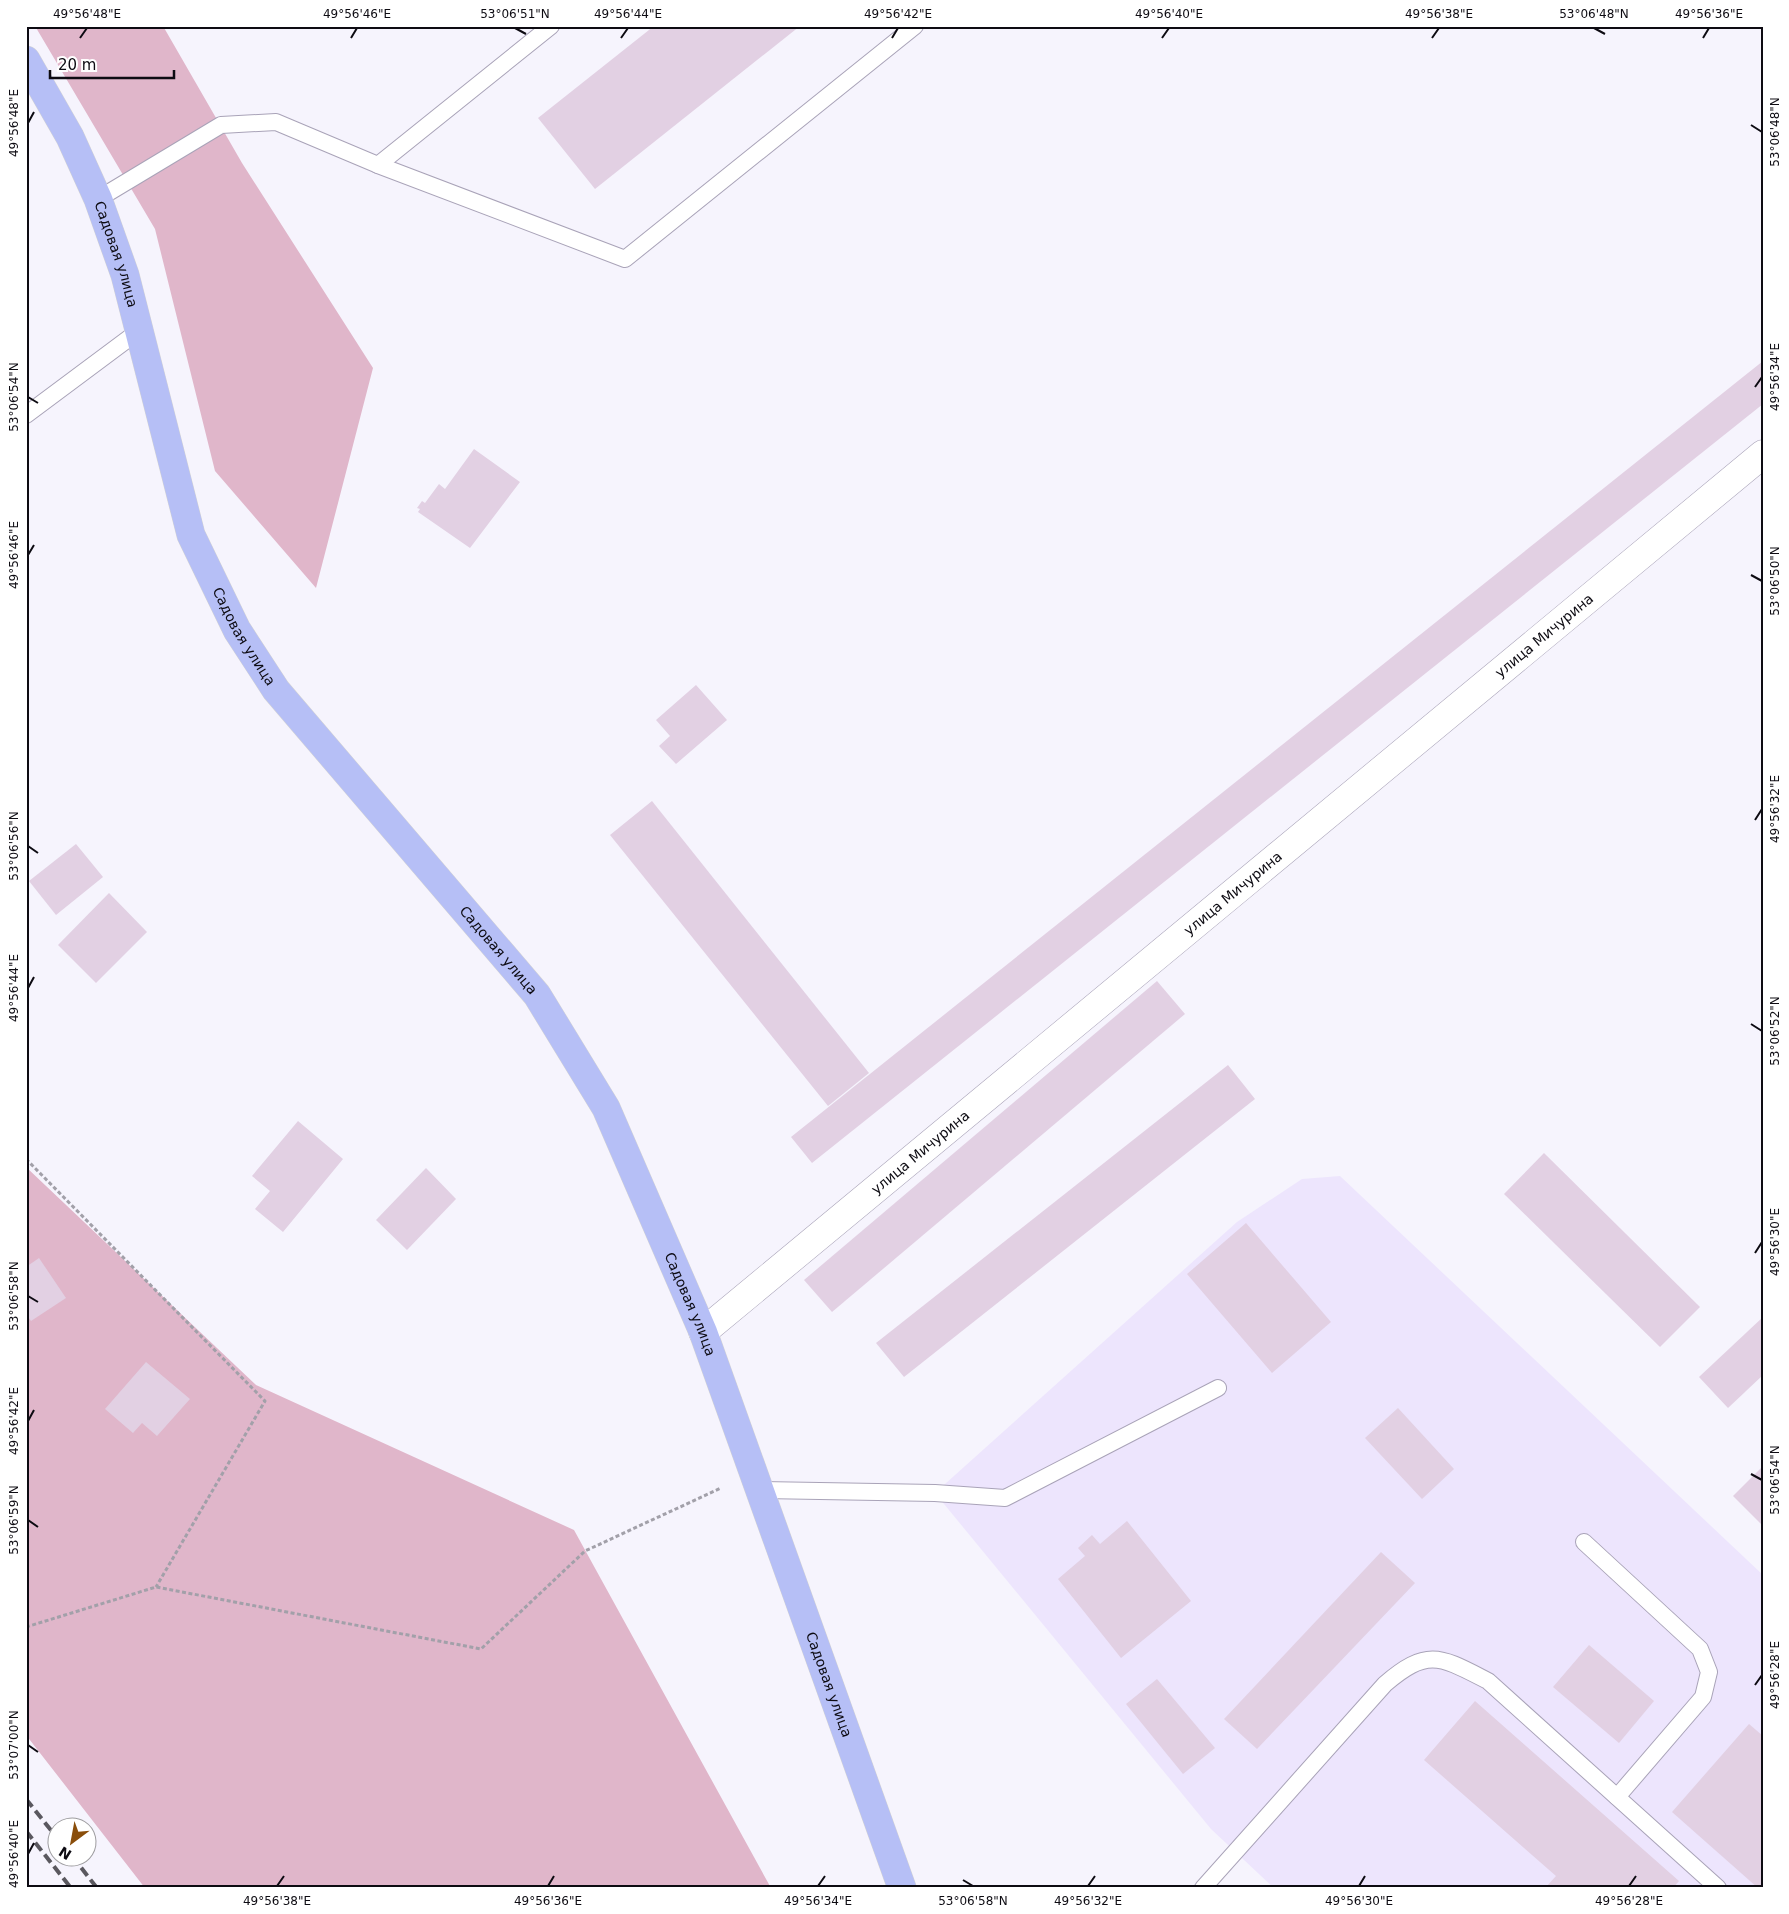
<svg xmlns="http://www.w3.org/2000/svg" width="1789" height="1914" font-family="'DejaVu Sans',sans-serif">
	<rect width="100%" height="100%" fill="#f6f4fd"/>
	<polygon fill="#ede5fd" points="1340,1176 1763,1575 1763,1888 1274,1888 1211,1829 935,1493 1237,1222 1302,1179"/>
	<g fill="#e0b6ca">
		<polygon points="35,26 163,26 242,163 373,368 316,588 215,471 155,229"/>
		<polygon points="26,1167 256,1385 574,1530 771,1888 145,1888 26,1735"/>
	</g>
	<g fill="#e2d0e3">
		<polygon points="654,26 800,26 595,189 538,118"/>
		<polygon points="1763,361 1763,404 812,1163 791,1137"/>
		<polygon points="474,449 520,482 470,548 418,512 420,509 417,508 422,501 425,503 439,484 445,489"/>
		<polygon points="696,685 727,720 676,764 659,746 670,736 656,720"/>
		<polygon points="652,801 869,1073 828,1106 610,835"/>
		<polygon points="76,844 103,877 56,915 29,881"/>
		<polygon points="109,893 147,932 96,983 58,945"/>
		<polygon points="1157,981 1185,1014 832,1312 804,1280"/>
		<polygon points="1228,1065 1255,1099 904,1377 876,1343"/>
		<polygon points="298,1121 343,1159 283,1232 255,1209 270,1191 252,1176"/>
		<polygon points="1544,1153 1700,1307 1660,1347 1504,1194"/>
		<polygon points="426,1168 456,1199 407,1250 376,1220"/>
		<polygon points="1246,1223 1331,1322 1272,1373 1187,1274"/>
		<polygon points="39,1258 66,1298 31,1321 26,1314 26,1267"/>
		<polygon points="1763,1317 1763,1375 1728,1408 1699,1377"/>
		<polygon points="146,1362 190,1399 157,1436 142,1423 133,1433 105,1409"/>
		<polygon points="1398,1408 1454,1469 1422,1499 1365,1438"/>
		<polygon points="1763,1466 1763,1522 1761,1524 1733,1496"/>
		<polygon points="1127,1521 1191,1601 1121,1658 1058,1579 1085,1556 1078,1548 1092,1535 1100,1544"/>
		<polygon points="1381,1552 1415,1583 1257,1749 1224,1719"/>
		<polygon points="1589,1645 1654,1701 1619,1743 1553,1687"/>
		<polygon points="1157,1679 1215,1748 1183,1774 1126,1704"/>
		<polygon points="1475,1701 1679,1881 1673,1888 1545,1888 1556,1876 1424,1760"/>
		<polygon points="1749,1724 1763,1736 1763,1888 1758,1888 1672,1812"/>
	</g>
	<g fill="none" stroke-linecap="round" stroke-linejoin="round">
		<g stroke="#a9a3b8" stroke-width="18">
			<g id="lane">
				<polyline points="378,165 625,259 915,26"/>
				<polyline points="98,199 221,125 276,122 378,165 551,26"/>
				<polyline points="26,415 140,330"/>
				<polyline points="759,1490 935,1493 1005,1498 1218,1388"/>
				<polyline points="1584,1542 1700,1649 1709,1672 1703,1697 1617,1797"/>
				<path d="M1203,1888L1385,1684C1428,1647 1441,1657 1488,1681L1718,1888"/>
			</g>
		</g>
		<g stroke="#a9a3b8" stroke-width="29">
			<g id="street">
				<path id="s1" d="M703,1332L1763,454"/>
			</g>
		</g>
		<g stroke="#d3d3d4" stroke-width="29">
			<g id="primary">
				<path id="s2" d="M26,60L70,137L98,199L125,275L191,535L237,630L276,690L537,995L606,1108L703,1332L902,1888"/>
			</g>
		</g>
		<g stroke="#a2a0a9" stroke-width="3" stroke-dasharray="4 2.5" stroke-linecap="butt">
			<polyline points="26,1159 265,1401 156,1587"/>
			<polyline points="26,1627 156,1587 481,1649 585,1551 721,1488"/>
		</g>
		<use href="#lane" stroke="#fff" stroke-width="16"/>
		<use href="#street" stroke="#fff" stroke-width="28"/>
		<use href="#primary" stroke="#b6bff6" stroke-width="28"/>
		<g stroke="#5a585f" stroke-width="4" stroke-dasharray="10 5" stroke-linecap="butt">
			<polyline points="26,1799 58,1839"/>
			<polyline points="26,1831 71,1888"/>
			<polyline points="72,1856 97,1888"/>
		</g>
	</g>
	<path fill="none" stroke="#0d0b12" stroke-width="2" d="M515,28L526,34M1594,28L1605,34M80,38L87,28M351,38L357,28M621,38L628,28M892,38L898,28M1162,38L1169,28M1432,38L1439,28M1703,38L1709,28M28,123L34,112M1751,125L1762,132M1755,387L1762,377M28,397L38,403M28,555L34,545M1751,575L1762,581M1755,820L1762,809M28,846L38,853M28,988L34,977M1751,1024L1762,1031M1755,1253L1762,1242M28,1296L38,1302M28,1421L34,1410M1751,1474L1762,1480M28,1520L38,1527M1755,1685L1762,1675M28,1745L38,1752M28,1854L34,1843M963,1880L973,1886M277,1886L284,1876M548,1886L554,1876M818,1886L825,1876M1088,1886L1095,1876M1359,1886L1365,1876M1629,1886L1636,1876"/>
	<g text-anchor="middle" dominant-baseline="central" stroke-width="4" stroke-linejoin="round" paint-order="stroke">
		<g font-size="14" fill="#0d0b12" stroke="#fff">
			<text stroke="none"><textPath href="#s2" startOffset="215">Садовая улица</textPath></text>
			<text stroke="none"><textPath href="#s1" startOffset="1092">улица Мичурина</textPath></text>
			<text stroke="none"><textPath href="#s2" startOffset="620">Садовая улица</textPath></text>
			<text stroke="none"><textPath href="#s1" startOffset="688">улица Мичурина</textPath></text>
			<text stroke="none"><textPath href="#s2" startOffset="1025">Садовая улица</textPath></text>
			<text stroke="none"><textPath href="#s1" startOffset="282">улица Мичурина</textPath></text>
			<text stroke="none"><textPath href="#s2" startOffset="1430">Садовая улица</textPath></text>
			<text stroke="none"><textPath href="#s2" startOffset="1835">Садовая улица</textPath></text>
		</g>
	</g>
	<rect width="1789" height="1914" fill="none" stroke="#ffffff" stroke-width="55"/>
	<g transform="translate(72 1842) rotate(212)"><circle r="24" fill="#ffffff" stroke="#9e9da0"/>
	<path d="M0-4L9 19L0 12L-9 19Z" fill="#8a4e0b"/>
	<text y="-8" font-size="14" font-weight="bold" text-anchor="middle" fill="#0d0b12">N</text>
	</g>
	<path d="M50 70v8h124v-8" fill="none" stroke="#0d0b12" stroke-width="2.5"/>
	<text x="58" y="70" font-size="15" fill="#0d0b12" stroke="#ffffff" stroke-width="4" paint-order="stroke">20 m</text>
	<rect x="28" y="28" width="1734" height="1858" fill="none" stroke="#0d0b12" stroke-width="2"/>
	<g font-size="12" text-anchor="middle" fill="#0d0b12">
		<text x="87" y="18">49°56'48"E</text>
		<text x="357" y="18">49°56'46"E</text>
		<text x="515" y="18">53°06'51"N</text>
		<text x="628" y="18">49°56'44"E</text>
		<text x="898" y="18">49°56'42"E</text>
		<text x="1169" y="18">49°56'40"E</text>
		<text x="1439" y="18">49°56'38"E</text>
		<text x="1594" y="18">53°06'48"N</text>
		<text x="1709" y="18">49°56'36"E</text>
		<text transform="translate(14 123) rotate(-90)" y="4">49°56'48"E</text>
		<text transform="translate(1775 132) rotate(-90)" y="4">53°06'48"N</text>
		<text transform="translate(1775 377) rotate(-90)" y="4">49°56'34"E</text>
		<text transform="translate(14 397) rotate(-90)" y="4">53°06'54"N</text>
		<text transform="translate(14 555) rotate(-90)" y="4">49°56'46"E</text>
		<text transform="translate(1775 581) rotate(-90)" y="4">53°06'50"N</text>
		<text transform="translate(1775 809) rotate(-90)" y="4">49°56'32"E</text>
		<text transform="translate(14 846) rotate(-90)" y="4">53°06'56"N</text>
		<text transform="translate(14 988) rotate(-90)" y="4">49°56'44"E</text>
		<text transform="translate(1775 1031) rotate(-90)" y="4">53°06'52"N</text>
		<text transform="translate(1775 1242) rotate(-90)" y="4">49°56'30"E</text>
		<text transform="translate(14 1296) rotate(-90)" y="4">53°06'58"N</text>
		<text transform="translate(14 1421) rotate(-90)" y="4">49°56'42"E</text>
		<text transform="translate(1775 1480) rotate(-90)" y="4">53°06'54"N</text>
		<text transform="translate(14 1520) rotate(-90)" y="4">53°06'59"N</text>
		<text transform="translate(1775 1675) rotate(-90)" y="4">49°56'28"E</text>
		<text transform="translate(14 1745) rotate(-90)" y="4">53°07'00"N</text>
		<text transform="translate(14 1854) rotate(-90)" y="4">49°56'40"E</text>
		<text x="277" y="1905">49°56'38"E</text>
		<text x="548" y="1905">49°56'36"E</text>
		<text x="818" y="1905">49°56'34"E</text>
		<text x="973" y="1905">53°06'58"N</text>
		<text x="1088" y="1905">49°56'32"E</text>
		<text x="1359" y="1905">49°56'30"E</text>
		<text x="1629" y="1905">49°56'28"E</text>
	</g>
</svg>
